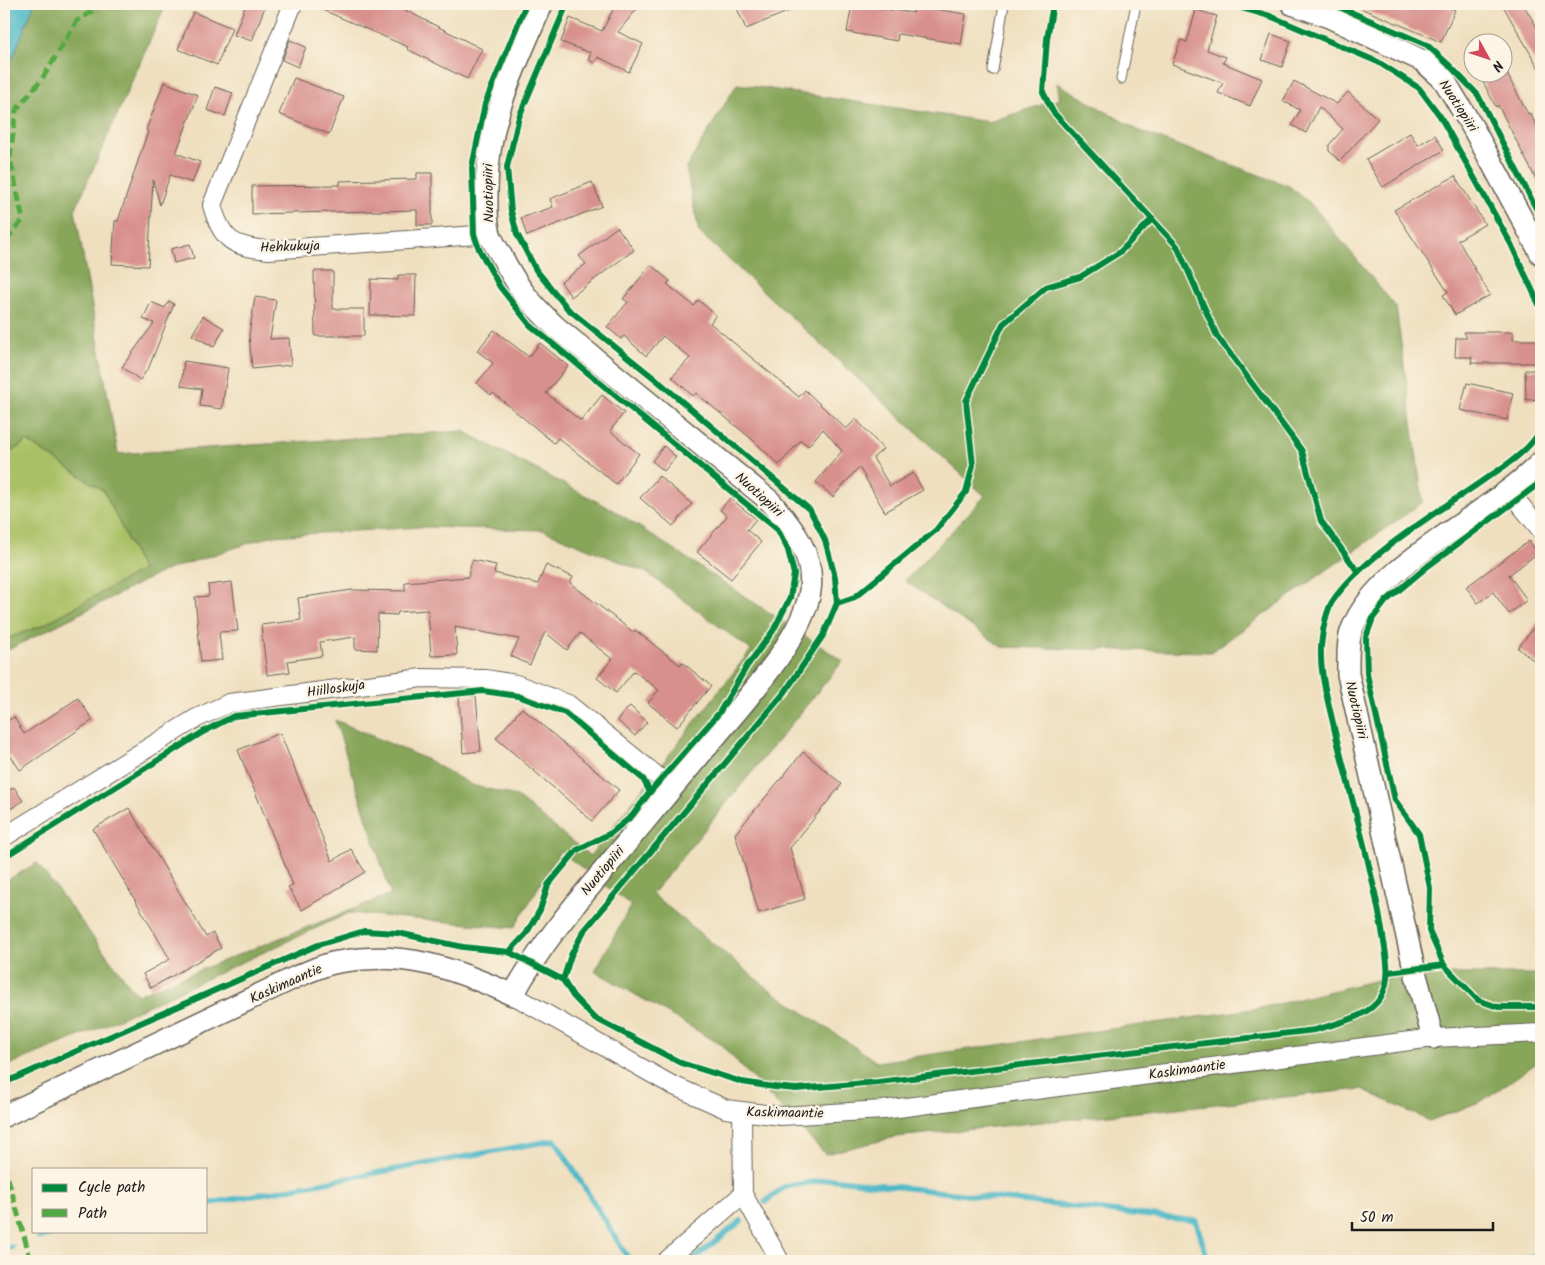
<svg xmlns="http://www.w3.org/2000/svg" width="1545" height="1265" font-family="Kalam,sans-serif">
	<rect width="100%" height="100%" fill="#fcf5e5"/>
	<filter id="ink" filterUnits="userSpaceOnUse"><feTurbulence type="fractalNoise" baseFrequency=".02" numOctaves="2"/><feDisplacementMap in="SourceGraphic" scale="10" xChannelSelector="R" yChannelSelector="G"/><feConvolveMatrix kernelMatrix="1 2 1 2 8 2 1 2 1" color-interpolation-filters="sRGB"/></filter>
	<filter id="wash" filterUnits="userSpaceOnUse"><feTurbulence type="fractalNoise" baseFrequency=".0096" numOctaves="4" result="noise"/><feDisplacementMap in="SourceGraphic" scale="20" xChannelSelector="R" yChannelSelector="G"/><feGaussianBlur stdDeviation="1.12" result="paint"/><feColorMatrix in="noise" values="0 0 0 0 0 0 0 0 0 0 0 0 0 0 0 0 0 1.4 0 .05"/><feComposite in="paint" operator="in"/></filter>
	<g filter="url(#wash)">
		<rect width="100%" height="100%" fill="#efdfbf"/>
		<polygon fill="#aac065" stroke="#636e40" points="27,441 104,491 142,570 43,625 4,640 4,457"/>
		<g fill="#87a65a" stroke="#52613b">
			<path d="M34,4H166L75,210L118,454L463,431L615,511L843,661L652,894L766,987L877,1062L1261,1008L1402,974H1541V1060L1482,1101L1429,1121L1362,1089L896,1137L825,1154L720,1044L595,971L631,905L560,851L514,928L349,913L99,1028L4,1067V882L37,863L137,995L391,894L335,720L428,760L472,785L516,796L590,856L751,650L647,573L543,530L421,527L271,536L164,571L4,652V640L43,625L142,570L104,491L27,441L4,457V209C11,197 11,182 4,170V80Z"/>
			<polygon points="1057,83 1139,131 1289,186 1311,204 1396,307 1423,502 1211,652 1002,647 905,581 985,496 699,232 686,168 737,84 989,122 1060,99"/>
		</g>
		<g fill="#4cb8c7" stroke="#346a72">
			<polygon points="4,4 34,4 4,80"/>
			<path d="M4,170C11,182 11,197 4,209Z"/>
		</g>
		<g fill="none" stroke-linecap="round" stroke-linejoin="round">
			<g stroke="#4cb8c7" stroke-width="5.5">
				<polyline points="765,1202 784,1187 830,1179 1196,1221 1208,1261"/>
				<polyline points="206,1204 555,1140 630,1261"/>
				<polyline points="39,1238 61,1231"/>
				<polyline points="4,1250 12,1247"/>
				<polyline points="691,1261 741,1221"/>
				<polyline points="1519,1261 1541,1255"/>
			</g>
		</g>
		<g id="blocks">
			<g fill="#d8908d">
				<polygon points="246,4 266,4 252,41 234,35"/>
				<polygon points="309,4 393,4 482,49 467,79 407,49 408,47"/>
				<polygon points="616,4 641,4 618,32 643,44 629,72 598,57 594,63 588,59 591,53 561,42 570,18 602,31"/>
				<polygon points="735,4 806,4 746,29"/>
				<polygon points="852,4 913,13 914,6 966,14 961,44 898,34 897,41 847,32"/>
				<polygon points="1351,4 1439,4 1455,10 1441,42"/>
				<polygon points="1502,4 1523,4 1541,34 1541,72"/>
				<polygon points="1196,10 1217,16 1207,50 1226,57 1223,63 1262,79 1250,106 1218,93 1223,83 1172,64 1181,40 1187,42"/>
				<polygon points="193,12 232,28 217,65 178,49"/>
				<polygon points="1271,34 1291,41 1282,67 1262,60"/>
				<polygon points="290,40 306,47 298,67 282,60"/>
				<polygon points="1478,72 1506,72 1528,114 1530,113 1541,135 1541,189 1498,105 1496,107"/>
				<polygon points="294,78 344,97 329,134 279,114"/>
				<polygon points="1294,81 1337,104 1348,92 1378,119 1340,161 1329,151 1329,145 1343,129 1319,107 1306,133 1292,125 1300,110 1283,101"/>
				<polygon points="164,82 198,95 176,153 200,162 192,183 170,175 160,205 153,180 148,266 112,264 115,221 118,221 148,131 146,130"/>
				<polygon points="215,87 233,93 225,116 207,110"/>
				<polygon points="1410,133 1418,145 1435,135 1444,150 1383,187 1366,159"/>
				<polygon points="417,173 432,173 432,225 417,225 417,210 252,214 252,186 340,185 340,181 417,179"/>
				<polygon points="1455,176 1485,224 1458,240 1490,295 1455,315 1443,295 1448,292 1394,210"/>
				<polygon points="592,182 602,206 527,236 521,218 553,207 550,199"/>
				<polygon points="617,227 634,250 571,297 561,282 586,264 579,256"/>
				<polygon points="190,244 194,258 174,263 171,249"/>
				<polygon points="651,265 670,281 667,284 694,306 698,300 716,315 710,323 799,397 805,390 846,429 856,419 883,449 873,458 890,486 913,473 923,490 885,512 859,467 833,497 816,482 842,451 823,429 808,446 801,440 779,465 754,441 696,393 693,396 672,377 690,358 663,336 646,356 624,336 621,339 607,327 628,302 623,299"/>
				<polygon points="314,271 333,271 333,309 364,309 364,336 315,336"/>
				<polygon points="398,275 416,275 415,316 370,315 371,279 398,280"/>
				<polygon points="255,297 276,300 270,339 289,338 291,365 252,369 249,335"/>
				<polygon points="169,301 174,304 149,367 140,380 122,367 154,323 143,319 151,302 165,308"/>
				<polygon points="203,316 224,328 214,347 192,335"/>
				<polygon points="494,330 529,357 540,343 568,366 546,393 581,421 602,395 624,413 610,431 639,454 616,484 558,438 554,443 493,393 491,395 477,383 493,363 477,351"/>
				<polygon points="1464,332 1513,332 1513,340 1537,340 1537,363 1471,363 1472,357 1455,357 1456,338 1467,338"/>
				<polygon points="184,361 228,368 222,409 200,406 202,389 181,386"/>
				<polygon points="1525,370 1541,370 1541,399 1526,400"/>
				<polygon points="1467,383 1513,393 1507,420 1460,410"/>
				<polygon points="664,446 676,457 664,471 652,461"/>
				<polygon points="659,476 692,504 673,526 640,498"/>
				<polygon points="730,498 756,519 747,530 761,542 731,579 697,552 727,516 720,510"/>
				<polygon points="1529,541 1538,553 1509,575 1527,600 1509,614 1493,592 1478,603 1466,587"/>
				<polygon points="472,560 496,565 494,573 538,584 546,565 573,577 570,583 633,632 635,630 680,665 682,662 711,686 677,727 648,703 659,690 634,671 616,693 597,678 612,659 580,633 567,650 545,632 530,665 511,656 519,639 455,627 457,655 431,656 428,610 398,612 397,615 378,614 377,650 355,649 355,637 320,642 322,656 288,661 290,672 267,675 261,625 301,620 298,598 352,590 405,591 405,582 468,577"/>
				<polygon points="232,582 238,631 219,632 222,660 201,662 195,597 209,596 208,585"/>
				<polygon points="1541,618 1541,666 1518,648"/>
				<polygon points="476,696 481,751 463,753 459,697"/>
				<polygon points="78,698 93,720 20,770 10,755 4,759 4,723 14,717 24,734"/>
				<polygon points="630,706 647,722 635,736 617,720"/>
				<polygon points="522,708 619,790 592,821 496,738"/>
				<polygon points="280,733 332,861 351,849 365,872 302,910 288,887 293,885 238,750"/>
				<polygon points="803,752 842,784 790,848 805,899 759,913 735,834"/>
				<polygon points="14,787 23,801 4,813 4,794"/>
				<polygon points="129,808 206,937 213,933 221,948 151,988 143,974 170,959 93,829"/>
			</g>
		</g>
	</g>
	<g filter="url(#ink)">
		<use href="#blocks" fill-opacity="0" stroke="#666055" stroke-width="1"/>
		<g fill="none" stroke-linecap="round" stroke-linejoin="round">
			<g stroke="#666055" stroke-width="11">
				<g id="service">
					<polyline points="993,70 1004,4"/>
					<polyline points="1121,79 1136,4"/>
				</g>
			</g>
			<g stroke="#666055" stroke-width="20">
				<g id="minor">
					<path d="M293,4L212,205C222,241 233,247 269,250L490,234"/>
					<polyline points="1509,491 1541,530"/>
					<polyline points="4,837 195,719 229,703 422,678 486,679 516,684 568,704 672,788"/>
					<polyline points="513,995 670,1084 726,1109 781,1116 883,1110 1433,1038 1541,1033"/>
					<polyline points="742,1113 743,1194 780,1261"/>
					<polyline points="666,1261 743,1194"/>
				</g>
			</g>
			<g stroke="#666055" stroke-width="24">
				<g id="tertiary">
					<polyline points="1292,4 1329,17 1423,61 1444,80 1473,128 1541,254"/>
					<path d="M1433,1038L1414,968L1348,674C1348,660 1347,642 1352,629C1378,562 1490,515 1541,462"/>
					<path d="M4,1116L298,976C311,971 324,964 338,962C404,950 453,968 513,995C539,947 574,905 609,864C645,821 680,778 716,736C745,701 804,636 810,591C815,554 792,527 770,501L556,327C529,302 518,288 501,255C497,248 492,241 490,234C486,221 487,206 487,193C486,121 515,68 542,4"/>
				</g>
			</g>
			<use href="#service" stroke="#fff" stroke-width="9"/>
			<use href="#minor" stroke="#fff" stroke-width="18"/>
			<use href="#tertiary" stroke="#fff" stroke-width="21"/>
			<g stroke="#52a943" stroke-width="5" stroke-dasharray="10 5" stroke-linecap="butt">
				<polyline points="4,238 10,235 23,220 10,158 16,110 42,79 77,21 104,4"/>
				<polyline points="4,1164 31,1261"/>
			</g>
			<g stroke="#fcf5e5" stroke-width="9">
				<g id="cycleway">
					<polyline points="1053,4 1047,39 1043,92 1053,112 1177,246 1217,336 1302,451 1321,521 1358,572"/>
					<polyline points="1228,4 1270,16 1378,62 1419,88 1440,116 1511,244 1541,309"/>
					<polyline points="1332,4 1427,45 1451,67 1478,95 1541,218"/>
					<polyline points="837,603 855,597 936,530 966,492 973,465 966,401 1003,324 1046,287 1080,277 1120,252 1152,219"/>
					<polyline points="4,857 203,732 234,716 483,691 518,696 565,713 643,779 650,792"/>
					<polyline points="509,952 526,934 540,910 548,885 577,850 611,833 632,816 650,792 719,713 747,666 773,631 790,598 794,574 788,550 778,530 530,325 500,287 479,249 474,234 472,167 485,104 526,4"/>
					<polyline points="1444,965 1429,931 1430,888 1419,834 1395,800 1367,674 1366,637 1373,618 1386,601 1428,566 1541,482"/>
					<polyline points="1389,972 1444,965 1478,1000 1498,1007 1541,1007"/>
					<polyline points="563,980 571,955 584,931 785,692 824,634 837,603 835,577 825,540 810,510 659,382 568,309 536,270 517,234 511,211 507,167 519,117 567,4"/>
					<path d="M4,1083L318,945L364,931L398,933L463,947L509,952L563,980L573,996L593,1017L681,1063L742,1082L774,1087L796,1089L878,1082L1315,1030C1337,1023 1368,1018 1381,997C1393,977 1385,952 1382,930C1371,863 1351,798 1335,732C1329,703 1317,668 1322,638C1323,628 1327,610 1332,602C1362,556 1443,509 1488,477C1507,465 1531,449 1541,429"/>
				</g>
			</g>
			<use href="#cycleway" stroke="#00873e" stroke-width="6"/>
		</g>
	</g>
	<g text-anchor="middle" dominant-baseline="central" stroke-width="5" stroke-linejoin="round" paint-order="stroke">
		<g font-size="14" fill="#1c1c1c" stroke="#fcf5e5">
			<text transform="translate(1458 106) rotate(57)">Nuotiopiiri</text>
			<text transform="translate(489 193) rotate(-91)">Nuotiopiiri</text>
			<text transform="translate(290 247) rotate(-2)">Hehkukuja</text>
			<text transform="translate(759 495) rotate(42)">Nuotiopiiri</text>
			<text transform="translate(336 689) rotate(-8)">Hiilloskuja</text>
			<text transform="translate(1356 710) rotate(77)">Nuotiopiiri</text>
			<text transform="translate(603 871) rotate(-50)">Nuotiopiiri</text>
			<text transform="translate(286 984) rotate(-24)">Kaskimaantie</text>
			<text transform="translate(1187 1070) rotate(-8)">Kaskimaantie</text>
			<text transform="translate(785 1113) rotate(1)">Kaskimaantie</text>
		</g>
	</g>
	<rect width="1545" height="1265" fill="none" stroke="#fcf5e5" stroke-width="20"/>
	<rect x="32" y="1168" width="175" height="65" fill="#fcf5e5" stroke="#a29e95"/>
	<rect x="42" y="1184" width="25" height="8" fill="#00873e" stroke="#a29e95"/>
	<text x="78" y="1192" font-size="15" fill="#1c1c1c">Cycle path</text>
	<rect x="42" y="1209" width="25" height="8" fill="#52a943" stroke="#a29e95"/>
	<text x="78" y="1218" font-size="15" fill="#1c1c1c">Path</text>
	<g transform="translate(1488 58) rotate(130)"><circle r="24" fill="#fcf5e5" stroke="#a29e95"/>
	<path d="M0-4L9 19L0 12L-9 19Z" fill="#d1495b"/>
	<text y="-8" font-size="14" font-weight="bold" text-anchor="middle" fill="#1c1c1c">N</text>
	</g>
	<path d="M1352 1222v8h141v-8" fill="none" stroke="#1c1c1c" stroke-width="2.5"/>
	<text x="1360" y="1222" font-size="15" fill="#1c1c1c" stroke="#fcf5e5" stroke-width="4" paint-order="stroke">50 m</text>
</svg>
